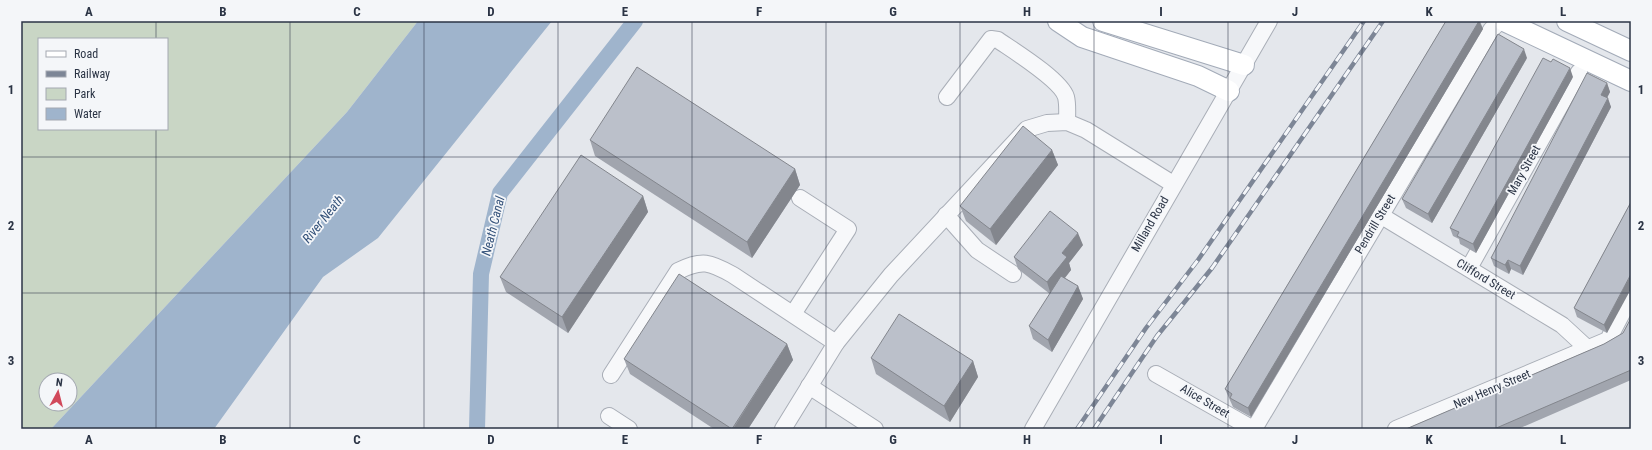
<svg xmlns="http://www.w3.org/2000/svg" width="1652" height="450" font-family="'Roboto Condensed',sans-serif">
	<rect width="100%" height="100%" fill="#e4e7ec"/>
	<path fill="#c9d6c5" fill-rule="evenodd" d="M21,21H418L347,112L51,429H21ZM39,39H167V129H39ZM46,380H70V404H46Z"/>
	<polygon fill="#9fb4cc" points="418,21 552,21 378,238 323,277 214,429 51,429 347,112"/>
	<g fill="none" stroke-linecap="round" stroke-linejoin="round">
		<polyline stroke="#9fb4cc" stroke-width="16" points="477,429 481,274 500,193 635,21"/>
		<g stroke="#a9aeb7" stroke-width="18">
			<g id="minor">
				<path d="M947,97L991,39L998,40C1014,51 1061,80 1066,97C1068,105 1067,115 1067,122"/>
				<polyline points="946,215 977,250 1013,274"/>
				<polyline points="1380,215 1562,325 1588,349"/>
				<polyline points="1469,268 1579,72"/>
				<polyline points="793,314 848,229 800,198"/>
				<polyline points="1156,374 1253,429"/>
				<path d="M611,375L678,271C702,259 710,262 733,275L836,343"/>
				<polyline points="809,386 875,429"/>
				<polyline points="609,416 629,429"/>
				<polyline points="783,429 836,343 891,275 1027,129 1047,123 1067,122 1086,130 1173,184"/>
				<polyline points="1033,429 1269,21"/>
				<polyline points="1254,429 1491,30 1500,21"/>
				<polyline points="1396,429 1608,340 1631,296"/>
			</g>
		</g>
		<g stroke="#a3abb8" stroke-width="22">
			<g id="major">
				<polyline points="1058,21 1082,37 1198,76 1229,91"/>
				<polyline points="1103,21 1244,65"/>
				<polyline points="1504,21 1631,81"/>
				<polyline points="1567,21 1631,51"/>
			</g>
		</g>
		<use href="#minor" stroke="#f7f8fa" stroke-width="16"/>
		<use href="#major" stroke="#fff" stroke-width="20"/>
		<g stroke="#7d8696" stroke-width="4.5">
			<g id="rail">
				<polyline points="1077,429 1146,328 1198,260 1364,21"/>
				<polyline points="1094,429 1157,336 1212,268 1383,21"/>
			</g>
		</g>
		<use href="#rail" stroke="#f4f6f9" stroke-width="3" stroke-dasharray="9" stroke-linecap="butt"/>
	</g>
	<g fill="#a1a5ae">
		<polygon points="1446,21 1480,21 1483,29 1251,417 1233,407 1225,389"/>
		<polygon points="1527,58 1432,223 1406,208 1402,199"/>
		<polygon points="1573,77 1476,253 1460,244 1459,239 1453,236 1450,228"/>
		<polygon points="1607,83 1610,92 1607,98 1611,107 1523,275 1511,269 1509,274 1494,266 1491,258"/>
		<polygon points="590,140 795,169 800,185 752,258 595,156"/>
		<polygon points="1052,150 1058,165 996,245 966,221 960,206"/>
		<polygon points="643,196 648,212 568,333 506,292 500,277"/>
		<polygon points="1631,202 1607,333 1577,317 1574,308"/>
		<polygon points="1083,245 1069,263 1071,270 1065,278 1078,286 1083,299 1052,352 1033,339 1029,326 1050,294 1018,269 1014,257"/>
		<polygon points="1631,318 1631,380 1518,429 1406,429 1604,344 1623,333"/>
		<polygon points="787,344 793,360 748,429 714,429 630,374 624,359"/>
		<polygon points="871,358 973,361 978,377 950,422 876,374"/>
	</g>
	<g fill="#83868d">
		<polygon points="1479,21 1483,29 1251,417 1248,408"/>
		<polygon points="1524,49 1527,58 1432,223 1428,214"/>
		<polygon points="1570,68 1573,77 1476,253 1473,244"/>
		<polygon points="1607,83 1610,92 1604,103 1601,95"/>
		<polygon points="1608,98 1611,107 1523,275 1520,266"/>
		<polygon points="1052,150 1058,165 996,245 990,229"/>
		<polygon points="795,169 800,185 752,258 747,242"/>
		<polygon points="643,196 648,212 568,333 562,317"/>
		<polygon points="1078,233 1083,245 1069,263 1071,270 1051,295 1047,282 1062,253"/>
		<polygon points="1508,260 1511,269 1509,274 1505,265"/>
		<polygon points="1631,274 1631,289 1607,333 1604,325"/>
		<polygon points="1078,286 1083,299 1052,352 1048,340"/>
		<polygon points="787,344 793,360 748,429 733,429"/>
		<polygon points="973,361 978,377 950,422 944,406"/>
	</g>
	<g fill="#bbc0ca" stroke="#83868d">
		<polygon points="1446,21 1479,21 1248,408 1230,398 1232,394 1225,389"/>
		<polygon points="1498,34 1524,49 1428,214 1402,199"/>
		<polygon points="1543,58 1551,62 1553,59 1570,68 1473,244 1457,236 1459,232 1450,228"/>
		<polygon points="637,67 795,169 747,242 590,140"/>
		<polygon points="1587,73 1607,83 1601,95 1608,98 1520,266 1508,260 1505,265 1491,258"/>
		<polygon points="1023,126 1052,150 990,229 960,206"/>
		<polygon points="581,155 643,196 562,317 500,277"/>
		<polygon points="1631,202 1631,274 1604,325 1574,308"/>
		<polygon points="1050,211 1078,233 1062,253 1067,257 1047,282 1014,257"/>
		<polygon points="679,274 787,344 732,429 624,359"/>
		<polygon points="1061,276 1078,286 1048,340 1029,326"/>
		<polygon points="899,314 973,361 944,406 871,358"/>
		<polygon points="1631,318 1631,370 1494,429 1406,429 1604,344 1623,333"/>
	</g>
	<path fill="none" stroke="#2b3445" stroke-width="1" stroke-opacity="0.55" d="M156,21V39M290,21V429M424,21V429M558,21V429M692,21V429M826,21V429M960,21V429M1094,21V429M1228,21V429M1362,21V429M1496,21V429M156,129V429M21,157H1631M21,293H1631"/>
	<g text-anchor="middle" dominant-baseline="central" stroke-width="3.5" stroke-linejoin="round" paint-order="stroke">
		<g font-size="12" fill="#2b3445" stroke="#f4f6f9">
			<text transform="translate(1524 170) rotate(-61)">Mary Street</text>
			<text transform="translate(1150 224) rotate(-60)">Milland Road</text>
			<text transform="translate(1375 224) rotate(-59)">Pendrill Street</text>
			<text transform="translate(1486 279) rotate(31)">Clifford Street</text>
			<text transform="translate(1492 389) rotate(-23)">New Henry Street</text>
			<text transform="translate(1205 401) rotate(30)">Alice Street</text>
		</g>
		<g font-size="13" font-style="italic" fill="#34527a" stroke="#f4f6f9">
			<text transform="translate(323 219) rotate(-51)">River Neath</text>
			<text transform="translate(493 226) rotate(-76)">Neath Canal</text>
		</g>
	</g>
	<rect width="1652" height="450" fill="none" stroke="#f4f6f9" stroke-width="44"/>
	<rect x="38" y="38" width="130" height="92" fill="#f4f6f9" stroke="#a4a8b1"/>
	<rect x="46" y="51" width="20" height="6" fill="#ffffff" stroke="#a4a8b1"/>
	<text x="74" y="58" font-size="12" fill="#2b3445">Road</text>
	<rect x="46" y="71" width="20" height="6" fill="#7d8696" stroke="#a4a8b1"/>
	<text x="74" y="78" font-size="12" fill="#2b3445">Railway</text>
	<rect x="46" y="88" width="20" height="12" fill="#c9d6c5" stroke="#a4a8b1"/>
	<text x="74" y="98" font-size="12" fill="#2b3445">Park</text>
	<rect x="46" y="108" width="20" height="12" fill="#9fb4cc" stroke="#a4a8b1"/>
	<text x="74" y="118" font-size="12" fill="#2b3445">Water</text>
	<g transform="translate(58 392) rotate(7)"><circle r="19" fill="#f4f6f9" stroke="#a4a8b1"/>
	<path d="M0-3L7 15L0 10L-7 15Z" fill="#d1495b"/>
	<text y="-6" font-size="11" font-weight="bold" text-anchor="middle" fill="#2b3445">N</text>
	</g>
	<rect x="22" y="22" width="1608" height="406" fill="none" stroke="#2b3445" stroke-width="1.5"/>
	<g font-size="13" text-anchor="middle" font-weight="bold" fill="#2b3445">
		<text x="89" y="16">A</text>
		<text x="223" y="16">B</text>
		<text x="357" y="16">C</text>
		<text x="491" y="16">D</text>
		<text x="625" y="16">E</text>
		<text x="759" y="16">F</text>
		<text x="893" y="16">G</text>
		<text x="1027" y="16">H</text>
		<text x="1161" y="16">I</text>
		<text x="1295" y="16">J</text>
		<text x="1429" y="16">K</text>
		<text x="1563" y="16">L</text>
		<text x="11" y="94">1</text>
		<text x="1641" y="94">1</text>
		<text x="11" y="230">2</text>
		<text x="1641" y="230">2</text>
		<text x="11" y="365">3</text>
		<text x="1641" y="365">3</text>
		<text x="89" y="444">A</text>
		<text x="223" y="444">B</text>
		<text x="357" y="444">C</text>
		<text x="491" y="444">D</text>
		<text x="625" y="444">E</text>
		<text x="759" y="444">F</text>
		<text x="893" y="444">G</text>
		<text x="1027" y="444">H</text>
		<text x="1161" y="444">I</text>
		<text x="1295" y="444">J</text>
		<text x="1429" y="444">K</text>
		<text x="1563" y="444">L</text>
	</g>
</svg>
